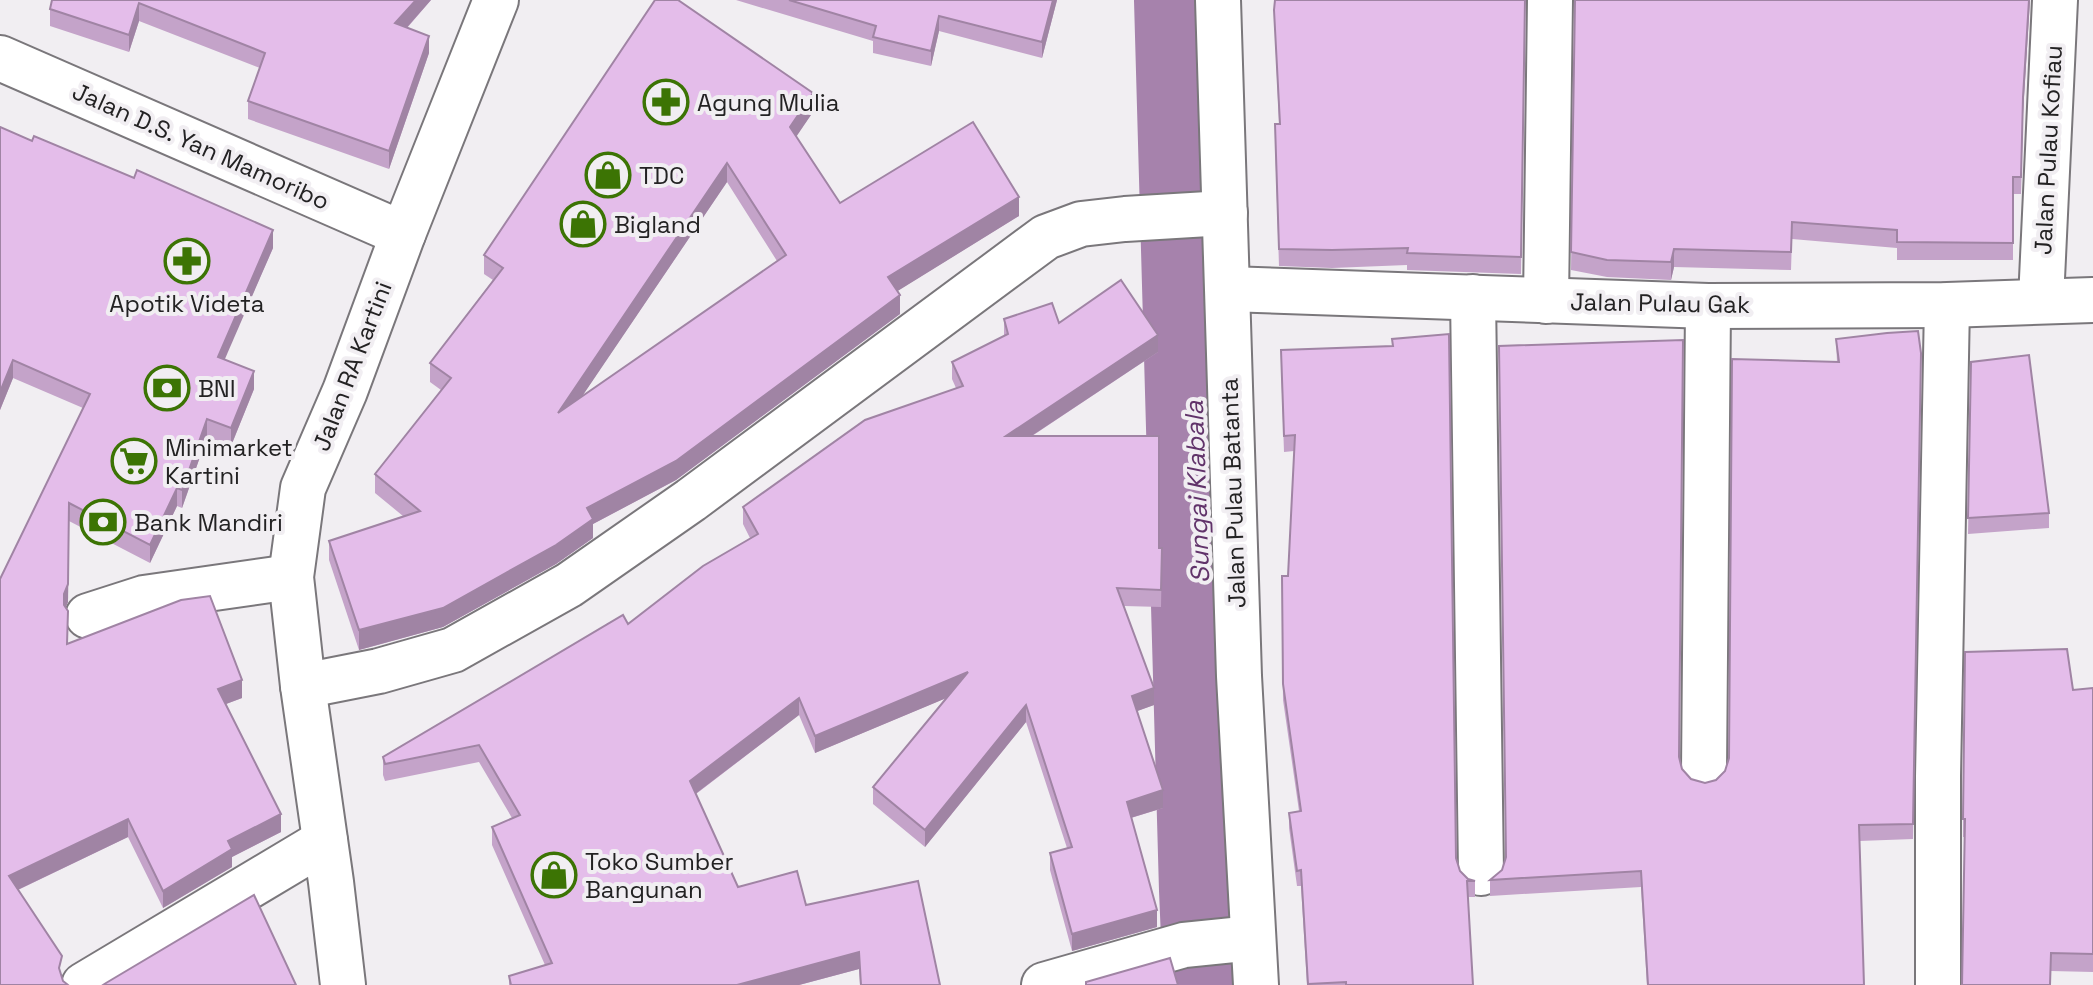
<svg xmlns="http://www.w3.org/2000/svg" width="2093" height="985" font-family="'Space Grotesk',sans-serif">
	<rect width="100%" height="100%" fill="#f1eef2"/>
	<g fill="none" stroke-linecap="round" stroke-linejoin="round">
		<polyline stroke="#a682ac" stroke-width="96" points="1182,0 1207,890 1211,985"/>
		<g stroke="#7a777b" stroke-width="48">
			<g id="minor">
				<polyline points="1218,0 1239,676 1256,985"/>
				<polyline points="0,58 403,234"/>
				<polyline points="1228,289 1708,306 1947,305 2093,300"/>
				<polyline points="1473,297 1481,873"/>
				<polyline points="2041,300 2055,0"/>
				<polyline points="1546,301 1550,0"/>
				<polyline points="88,616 144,598 291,577"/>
				<polyline points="303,686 379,671 453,650 569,585 691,500 1046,237 1081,224 1125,219 1225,213"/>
				<polyline points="1704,773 1708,306"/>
				<polyline points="84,985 325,841"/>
				<polyline points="343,985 331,882 303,686 291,577 303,488 345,391 403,234 496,0"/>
				<polyline points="1044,985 1184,945 1253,938"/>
				<polyline points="1938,985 1938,776 1947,305"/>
			</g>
		</g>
		<use href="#minor" stroke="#fff" stroke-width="44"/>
	</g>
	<g fill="#c4a3c9" fill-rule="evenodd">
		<polygon points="52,0 431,0 407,28 429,53 389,169 248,119 248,101 260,68 139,21 129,52 50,26 50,9"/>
		<polygon points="736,0 1057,0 1042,58 939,31 931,66 873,53 873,41"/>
		<polygon points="1525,0 1521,274 1407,270 1407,265 1332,268 1279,266 1275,141 1275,124 1279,124 1274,10"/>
		<polygon points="1575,0 2023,114 2021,194 2013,194 2013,260 1897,260 1897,248 1792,239 1791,270 1674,267 1671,280 1607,277 1571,270"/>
		<path d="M813,112L796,136L840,203L1019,216L897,291L900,314L676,480L593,524V538L556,564L443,627L359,650L329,560V541L403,516L375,493V474L441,390L430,382V363L493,280L484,274V255ZM727,182L777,261L582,396Z"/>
		<polygon points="0,127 273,248 224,359 254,389 231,446 207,437 182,508 177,506 150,563 69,521 68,602 65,607 68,644 242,698 226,704 281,832 232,857 232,867 163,908 128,837 18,890 0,985 0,579 83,408 13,378 0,410"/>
		<polygon points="1004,319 1059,323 1158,352 1032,436 1159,548 1162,548 1161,607 1124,606 1154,705 1137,711 1163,808 1131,818 1157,927 1072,951 1050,870 1050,853 1067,848 1026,722 925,847 873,804 873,787 946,698 815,753 799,715 696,794 738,887 806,905 940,985 860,985 859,969 799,985 509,985 509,976 545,965 492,845 492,827 512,818 479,762 385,781 383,775 383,757 628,624 750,538 743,524 743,507 956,388 952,379 952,362 1004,336"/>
		<polygon points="1836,339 1921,368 1913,839 1859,841 1864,985 1647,985 1641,887 1490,896 1490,880 1679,758 1682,769 1691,779 1705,783 1716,780 1725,771 1837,362"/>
		<polygon points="1971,362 2049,513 2049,528 1968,534"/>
		<polygon points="1281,365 1460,871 1468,879 1475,881 1475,897 1468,897 1473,985 1307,985 1301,886 1297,886 1289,828 1289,813 1299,811 1283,700 1282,576 1288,576 1294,451 1284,452"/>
		<polygon points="2093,688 2093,972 2051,971 1965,837 1963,837 1963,819 2073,690"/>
	</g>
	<g fill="#a084a4">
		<polygon points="416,0 431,0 395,41 395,23"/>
		<polygon points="1053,0 1057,0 1042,58 1042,42"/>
		<polygon points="2029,0 2030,0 2023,114 2021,194 2023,97"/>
		<polygon points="139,3 139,21 129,52 129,35"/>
		<polygon points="939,16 939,31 931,66 931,51"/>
		<polygon points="429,36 429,53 389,169 389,151"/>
		<polygon points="813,93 813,112 790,146 790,127"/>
		<polygon points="727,163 727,182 558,432 558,413"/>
		<polygon points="1019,197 1019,216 888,297 888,277"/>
		<polygon points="273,230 273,248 218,375 218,357"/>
		<polygon points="1674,249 1674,267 1671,280 1671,262"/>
		<polygon points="900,295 900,314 676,480 593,524 593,538 556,564 443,627 359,650 359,630 587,508"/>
		<polygon points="1158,335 1158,352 1006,453 1006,436"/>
		<polygon points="13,360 13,378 0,410 0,392"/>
		<polygon points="254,371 254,389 231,446 231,428"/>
		<polygon points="207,419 207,437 182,508 182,490"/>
		<polygon points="177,488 177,506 150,563 150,545"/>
		<polygon points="69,503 68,602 64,612 64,594"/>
		<polygon points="968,672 968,689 815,753 815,736"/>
		<polygon points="242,680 242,698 218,707 218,689"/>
		<polygon points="1154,688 1154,705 1132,713 1132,696"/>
		<polygon points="799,698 799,715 690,798 690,781"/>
		<polygon points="1026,705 1026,722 925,847 925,830"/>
		<polygon points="1163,790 1163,808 1127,819 1127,802"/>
		<polygon points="281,814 281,832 232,857 232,867 163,908 163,891 228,841"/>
		<polygon points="128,819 128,837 9,894 9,876"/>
		<polygon points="1157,910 1157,927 1072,951 1072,934"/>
		<polygon points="859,952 859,969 799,985 737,985"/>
	</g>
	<g fill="#e4bdea" stroke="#a084a4" stroke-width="2" fill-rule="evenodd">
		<polygon points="52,0 416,0 395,23 429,36 389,151 248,101 265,53 139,3 129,35 50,9"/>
		<path d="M655,0H678L813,93L790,127L840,203L973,122L1019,197L888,277L900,295L676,461L587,508L593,519L556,545L443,608L359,630L329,541L420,511L375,474L451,378L430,363L503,268L484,255ZM727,163L786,255L558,413Z"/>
		<polygon points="789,0 1053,0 1042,42 939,16 931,51 873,37 876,26"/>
		<polygon points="1275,0 1525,0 1521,257 1407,253 1408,248 1332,250 1279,249 1275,124 1280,124 1274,10"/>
		<polygon points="1575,0 2029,0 2023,97 2021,177 2013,177 2013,243 1897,242 1897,230 1792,222 1791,252 1674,249 1671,262 1607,260 1571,252"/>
		<polygon points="0,127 32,141 34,136 134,178 137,170 273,230 218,357 254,371 231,428 207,419 182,490 177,488 150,545 69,503 68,584 64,594 64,605 68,611 67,644 181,600 210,596 242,680 218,689 281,814 228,841 232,849 163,891 128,819 9,876 62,956 59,968 63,981 68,985 0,985 0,579 90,394 13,360 0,392"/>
		<polygon points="1121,280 1158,335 1006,436 1159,436 1159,548 1162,548 1161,590 1117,588 1154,688 1132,696 1163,790 1127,802 1157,910 1072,934 1050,853 1072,847 1026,705 925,830 873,787 968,672 815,736 799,698 690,781 738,887 797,871 806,905 918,881 940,985 861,985 859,952 737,985 511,985 509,976 552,963 492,827 520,815 479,745 385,764 383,757 623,615 628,624 703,566 758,534 743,507 865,420 963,386 952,362 1008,334 1004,319 1052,303 1059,323"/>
		<polygon points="1918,331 1921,353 1913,824 1859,825 1864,985 1648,985 1641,871 1490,880 1502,870 1506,857 1499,346 1683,340 1679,757 1682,769 1691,779 1705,783 1716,780 1725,771 1729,758 1732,359 1839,362 1836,339 1887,333"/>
		<polygon points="1449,334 1456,858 1460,871 1468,879 1475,881 1467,881 1473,985 1346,985 1346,982 1308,984 1301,870 1297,871 1289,813 1301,811 1283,684 1282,576 1288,576 1295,435 1284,436 1281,350 1393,346 1392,339"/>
		<polygon points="2029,355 2049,513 1968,518 1971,362"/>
		<polygon points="2067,649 2073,690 2093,688 2093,954 2051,953 2050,985 1962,985 1965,819 1963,819 1965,652"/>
		<polygon points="254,895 296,985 103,985 106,983"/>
		<polygon points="1170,958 1178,985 1086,985 1086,982"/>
	</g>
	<defs>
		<g id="pharmacy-ring" transform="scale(2.3)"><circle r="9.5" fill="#f1eef2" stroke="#3c7404" stroke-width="1.5"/><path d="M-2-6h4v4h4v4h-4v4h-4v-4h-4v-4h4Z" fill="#3c7404"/></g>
		<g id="shop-ring" transform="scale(2.3)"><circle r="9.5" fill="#f1eef2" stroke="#3c7404" stroke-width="1.5"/><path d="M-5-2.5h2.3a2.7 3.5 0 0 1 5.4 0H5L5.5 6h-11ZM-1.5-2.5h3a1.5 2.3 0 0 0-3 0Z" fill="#3c7404"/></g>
		<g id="bank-ring" transform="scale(2.3)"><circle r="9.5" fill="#f1eef2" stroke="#3c7404" stroke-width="1.5"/><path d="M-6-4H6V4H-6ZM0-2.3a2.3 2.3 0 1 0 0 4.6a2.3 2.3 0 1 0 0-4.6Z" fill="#3c7404"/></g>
		<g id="supermarket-ring" transform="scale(2.3)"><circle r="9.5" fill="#f1eef2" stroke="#3c7404" stroke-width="1.5"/><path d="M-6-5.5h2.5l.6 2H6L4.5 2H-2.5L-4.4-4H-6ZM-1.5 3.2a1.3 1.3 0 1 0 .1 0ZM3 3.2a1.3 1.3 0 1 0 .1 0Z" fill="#3c7404"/></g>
	</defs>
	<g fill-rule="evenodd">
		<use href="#pharmacy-ring" x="666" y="102"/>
		<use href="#shop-ring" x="608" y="175"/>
		<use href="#shop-ring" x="583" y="224"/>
		<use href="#pharmacy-ring" x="187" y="261"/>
		<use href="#bank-ring" x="167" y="388"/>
		<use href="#supermarket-ring" x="134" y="461"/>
		<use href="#bank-ring" x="103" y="522"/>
		<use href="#shop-ring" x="554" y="875"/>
	</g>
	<g text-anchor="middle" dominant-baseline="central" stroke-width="8" stroke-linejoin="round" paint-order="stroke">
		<g font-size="24" fill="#232223" stroke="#f1eef2" text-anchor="start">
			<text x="697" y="102">Agung Mulia</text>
			<text x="639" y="175">TDC</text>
			<text x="614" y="224">Bigland</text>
			<text x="187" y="303" text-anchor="middle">Apotik Videta</text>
			<text x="198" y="388">BNI</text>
			<text x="165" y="447">Minimarket<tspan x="165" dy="28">Kartini</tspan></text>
			<text x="134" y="522">Bank Mandiri</text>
			<text x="585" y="861">Toko Sumber<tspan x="585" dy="28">Bangunan</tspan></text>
		</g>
		<g font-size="24" fill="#232223" stroke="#f1eef2">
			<text transform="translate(201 146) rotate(24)">Jalan D.S. Yan Mamoribo</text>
			<text transform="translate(2048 150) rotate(-87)">Jalan Pulau Kofiau</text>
			<text transform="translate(1660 303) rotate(1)">Jalan Pulau Gak</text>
			<text transform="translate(352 366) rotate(-69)">Jalan RA Kartini</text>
			<text transform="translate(1233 493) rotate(-92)">Jalan Pulau Batanta</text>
		</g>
		<g font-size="26" font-style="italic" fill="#61336a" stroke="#f1eef2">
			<text transform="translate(1197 492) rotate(-92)">Sungai Klabala</text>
		</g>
	</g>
</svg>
